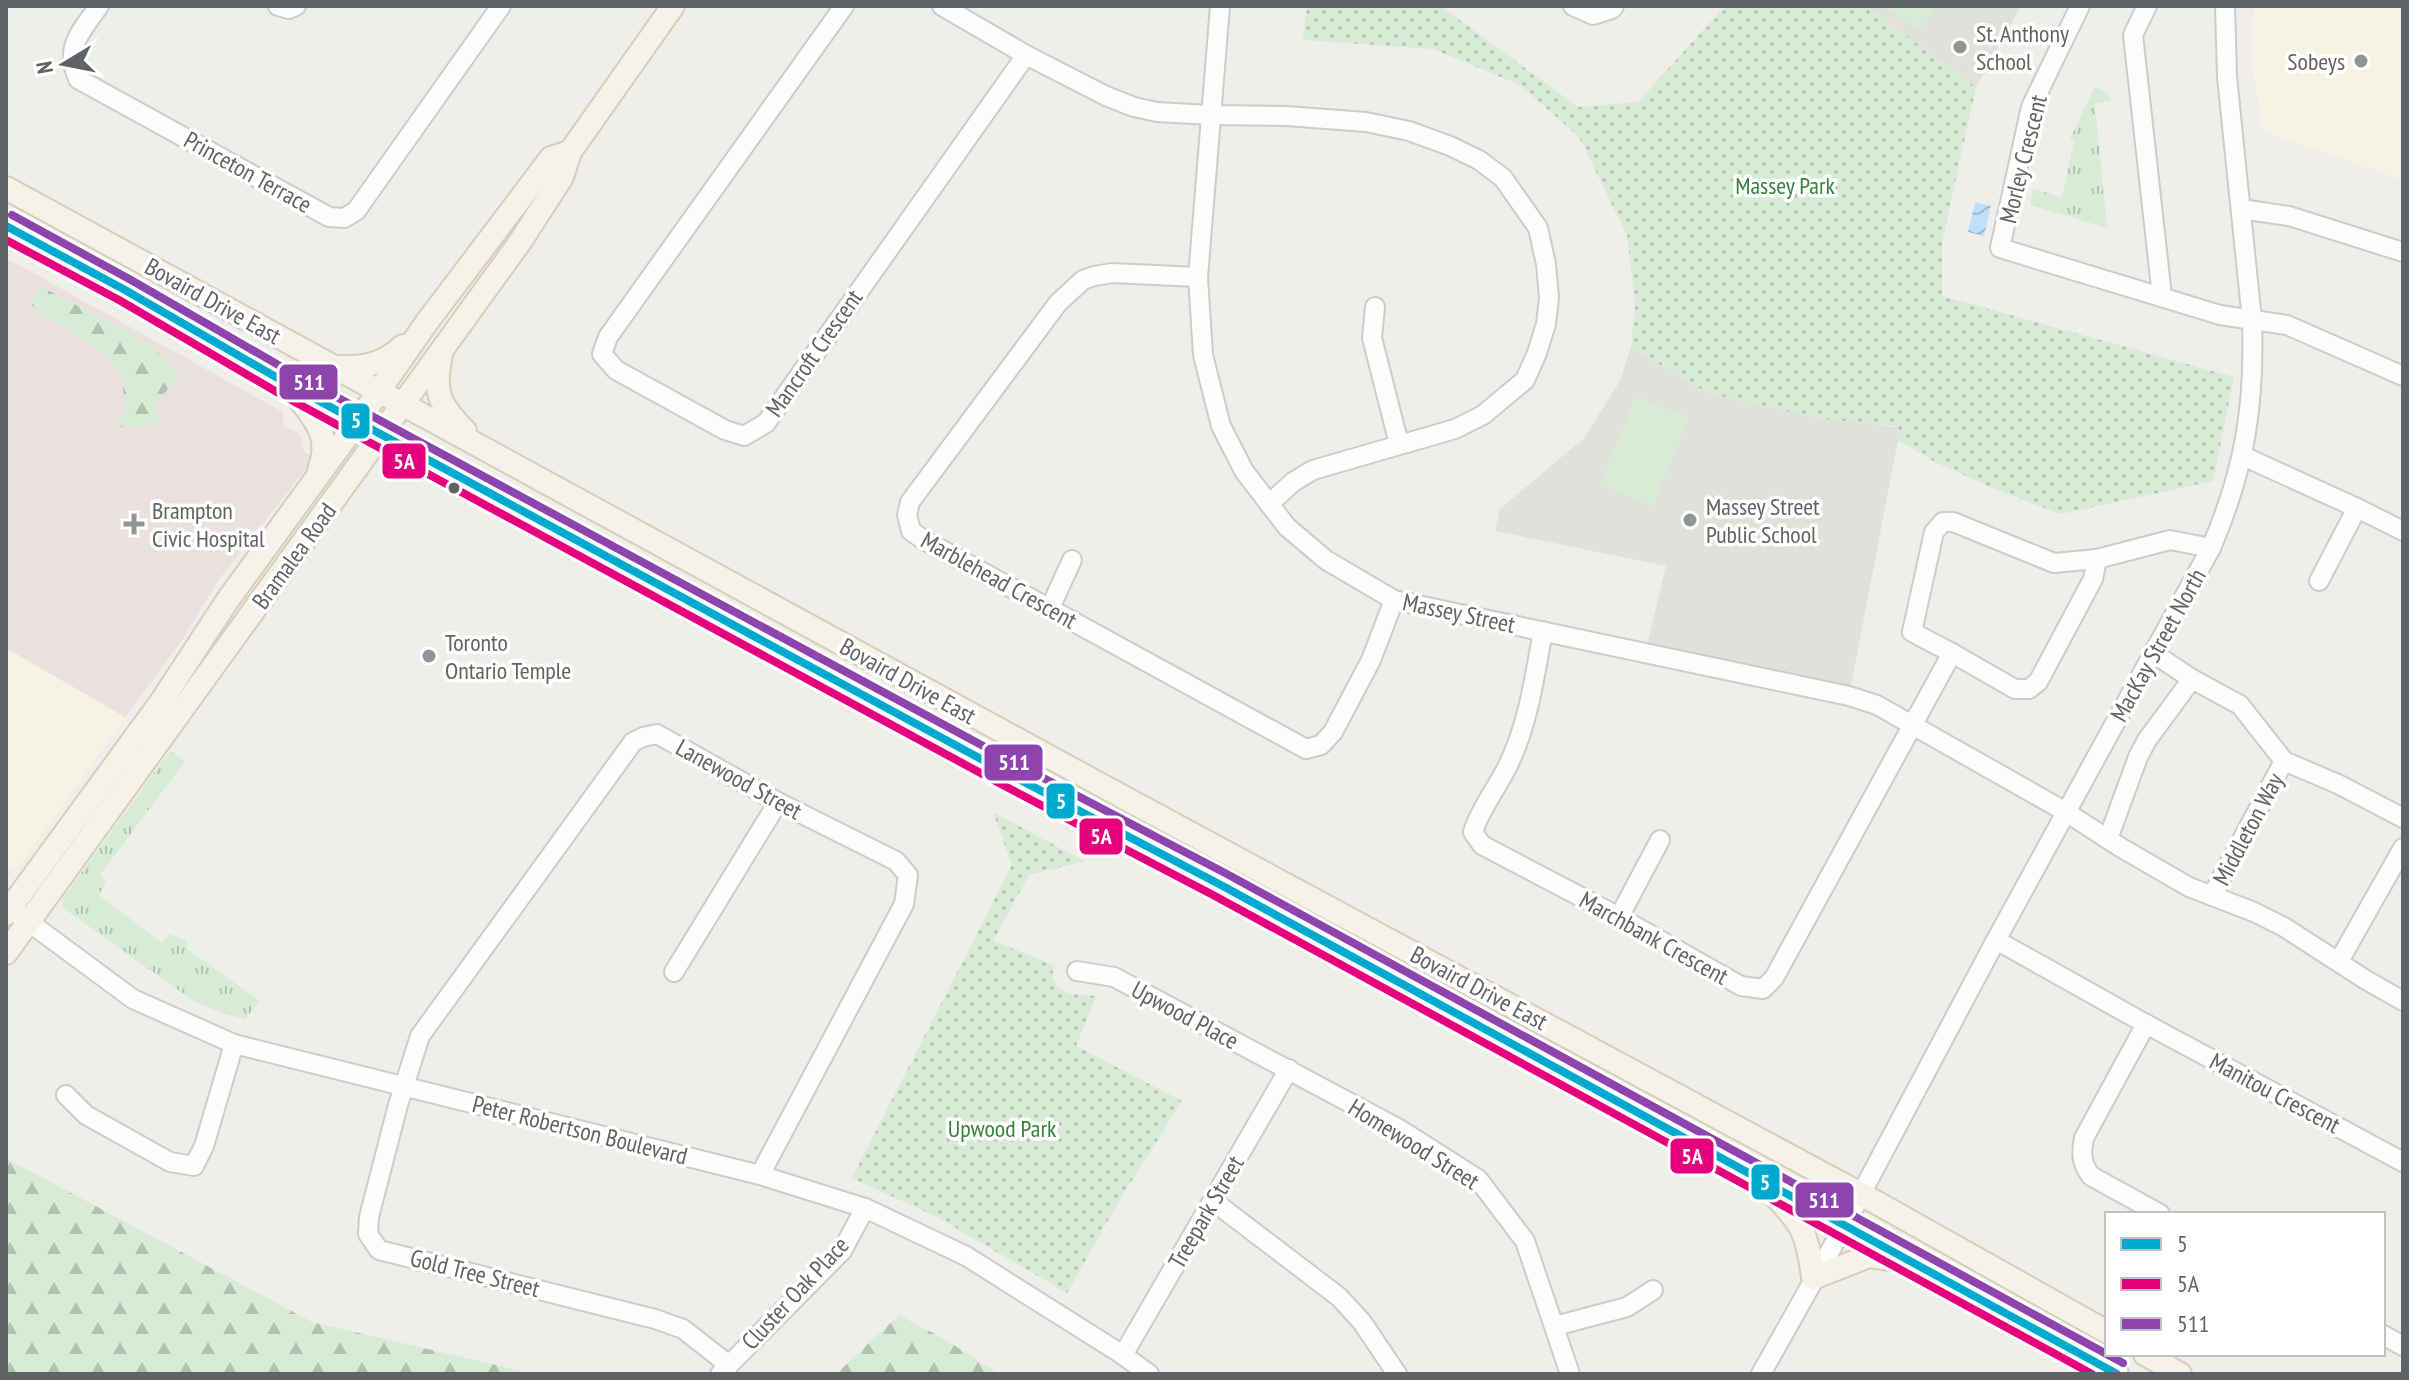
<svg xmlns="http://www.w3.org/2000/svg" width="2409" height="1380" font-family="'PT Sans Narrow',sans-serif">
	<defs>
		<pattern id="grass-tufts" width="24" height="20" patternUnits="userSpaceOnUse" patternTransform="scale(2)"><rect width="24" height="20" fill="#d8ebd6"/><path d="M3 7l-1-3M5 7V3M7 7l1-3M15 17l-1-3M17 17v-4M19 17l1-3" fill="none" stroke="#b2c2b1"/></pattern>
		<pattern id="forest-firs" width="22" height="20" patternUnits="userSpaceOnUse" patternTransform="scale(2)"><rect width="22" height="20" fill="#d8ebd6"/><path d="M5 1l3.5 6h-7zM16 11l3.5 6h-7z" fill="#b2c2b1"/></pattern>
		<pattern id="park-dots" width="8" height="8" patternUnits="userSpaceOnUse" patternTransform="scale(2)"><rect width="8" height="8" fill="#d8ebd6"/><path d="M2 2h.1M6 6h.1" fill="none" stroke="#b2c2b1" stroke-width="1.8" stroke-linecap="round"/></pattern>
		<pattern id="water-waves" width="16" height="10" patternUnits="userSpaceOnUse" patternTransform="scale(2)"><rect width="16" height="10" fill="#bfe0f9"/><path d="M0 5q4-4 8 0t8 0" fill="none" stroke="#9eb9cd"/></pattern>
	</defs>
	<rect width="100%" height="100%" fill="#efeeea"/>
	<g fill="#f7f3e4">
		<polygon points="2254,6 2403,6 2403,180 2263,132 2252,65"/>
		<polygon points="6,648 125,717 18,868 9,869 6,867"/>
	</g>
	<g fill="#e2e0da">
		<polygon points="1866,6 2021,6 1976,87"/>
		<polygon points="1631,347 1699,388 1720,396 1899,428 1898,440 1849,696 1647,645 1666,566 1495,531 1500,509 1584,438 1620,381"/>
	</g>
	<polygon fill="#eae0de" points="6,258 283,412 283,426 300,434 304,452 311,455 308,466 217,582 182,640 125,717 6,648"/>
	<g fill="url(#grass-tufts)">
		<polygon points="2095,86 2107,94 2112,100 2095,104 2107,228 2030,205 2033,188 2062,198 2074,141 2070,139"/>
		<polygon points="170,751 185,761 100,875 106,882 99,895 162,943 169,934 186,940 187,949 260,1001 245,1019 222,1013 192,1000 62,907 63,898"/>
	</g>
	<g fill="url(#forest-firs)">
		<path d="M40,286L150,344L180,375L155,404L159,423L145,427H121C138,344 80,348 32,305Z"/>
		<polygon points="6,1158 312,1322 535,1374 6,1374"/>
		<polygon points="899,1315 946,1340 999,1374 836,1374"/>
	</g>
	<g fill="url(#park-dots)">
		<polygon points="1307,6 1441,6 1578,107 1638,102 1725,6 1866,6 1976,87 1942,242 1942,296 2234,377 2213,481 2061,514 1997,490 1935,462 1898,440 1899,428 1891,425 1821,419 1720,396 1699,388 1631,347 1635,306 1627,235 1579,137 1520,85 1433,49 1303,40"/>
		<path d="M993,812L1084,861L1029,875L993,941L1054,965C1047,995 1074,995 1096,996L1076,1046L1182,1101L1119,1201L1067,1293L937,1217L852,1178L1012,865Z"/>
	</g>
	<g fill="#d8ebd6">
		<polygon points="1883,6 1936,6 1919,31"/>
		<polygon points="1636,396 1689,418 1653,506 1600,484"/>
	</g>
	<polygon fill="url(#water-waves)" points="1975,202 1991,206 1984,236 1968,232"/>
	<g fill="none" stroke-linecap="round" stroke-linejoin="round">
		<g stroke="#cbcccc" stroke-width="22">
			<g id="minor">
				<path d="M99,6C81,32 64,46 78,79L329,217L344,218L356,211L501,6"/>
				<polyline points="278,6 289,9 296,6"/>
				<polyline points="844,6 608,337 602,354 616,370 725,430 744,436 766,423 1026,55"/>
				<polyline points="942,6 1026,55 1106,96 1134,107 1157,112 1210,115 1286,116 1366,122 1409,131 1450,146 1479,160 1503,178 1538,228 1546,264 1549,298 1546,324 1537,353 1525,380 1483,415 1455,429 1313,470 1293,482 1269,504"/>
				<polyline points="1220,6 1198,277 1203,355 1221,426 1244,471 1287,527 1326,560 1394,600 1849,696 1877,705 2066,812 2120,847 2189,887 2254,912 2284,927 2366,980 2403,1001"/>
				<polyline points="1573,6 1593,15 1612,9 1614,6"/>
				<polyline points="2080,6 2031,107 2000,248 2220,315 2287,325 2403,376"/>
				<polyline points="2147,6 2133,35 2162,296"/>
				<polyline points="2241,209 2289,216 2403,252"/>
				<polyline points="1198,277 1112,273 1094,276 1083,280 1058,303 910,502 907,515 911,531 924,540 1306,749 1321,745 1333,732 1371,660 1394,600"/>
				<polyline points="1375,307 1372,338 1399,444"/>
				<polyline points="2243,456 2357,508 2403,531"/>
				<polyline points="2319,581 2357,508"/>
				<polyline points="1050,608 1072,560"/>
				<path d="M1543,631C1535,674 1529,719 1511,759C1500,785 1481,806 1473,832L1482,845L1619,917L1741,986L1763,989L1774,978L1952,653L1912,632L1934,532L1943,522H1953L2054,563L2097,559L2170,540L2211,548"/>
				<polyline points="1952,653 2015,689 2029,689 2038,682 2093,579 2097,559"/>
				<polyline points="2153,653 2192,679 2240,705 2284,761 2340,785 2403,818"/>
				<polyline points="2108,839 2138,757 2147,740 2192,679"/>
				<polyline points="2212,896 2284,761"/>
				<polyline points="18,914 133,999 234,1044 760,1175 865,1208 966,1256 1123,1355 1149,1374"/>
				<polyline points="1619,917 1660,840"/>
				<polyline points="1996,940 2146,1024 2403,1162"/>
				<polyline points="2339,961 2403,848"/>
				<polyline points="1077,971 1114,977 1401,1130 1478,1179 1525,1241 1570,1374"/>
				<polyline points="674,972 778,802"/>
				<path d="M2146,1024L2084,1138C2081,1153 2081,1163 2091,1176L2160,1214"/>
				<polyline points="66,1095 86,1115 170,1162 194,1166 204,1146 234,1044"/>
				<polyline points="1213,1201 1339,1297 1362,1322 1397,1374"/>
				<polyline points="1555,1326 1627,1307 1653,1290"/>
				<polyline points="2383,1335 2403,1346"/>
				<polyline points="1123,1355 1289,1069"/>
				<polyline points="729,1365 683,1329 655,1319 379,1250 368,1234 369,1217 398,1105 420,1036 633,742 643,737 657,734 778,802 896,861 908,875 904,904 760,1175"/>
				<polyline points="720,1374 842,1251 865,1208"/>
				<path d="M1761,1374L1844,1226L1996,940L2211,548C2245,469 2255,405 2252,320L2227,77L2225,6"/>
			</g>
		</g>
		<g stroke="#d7ceb8" stroke-width="26">
			<g id="major">
				<polyline points="6,188 1134,803 1879,1204 2107,1332"/>
				<polyline points="6,226 125,290 288,384 1005,772 1219,884 2117,1374"/>
				<path d="M441,355C433,392 439,405 465,431"/>
				<path d="M336,367C363,368 383,365 403,346"/>
				<path d="M293,391C313,418 333,435 319,470"/>
				<polyline points="6,914 161,702 227,601 358,421 427,322 551,158 570,152"/>
				<polyline points="6,953 520,242 562,177 570,152 673,6"/>
				<path d="M1773,1194C1803,1224 1808,1236 1813,1278L1869,1256L1897,1260"/>
				<polyline points="2145,1354 2180,1374"/>
			</g>
		</g>
		<use href="#minor" stroke="#fdfcfc" stroke-width="18"/>
		<use href="#major" stroke="#f4f2e9" stroke-width="22"/>
		<g stroke="#fff" stroke-width="14">
			<polyline id="bus-1" points="6,226 125,290 288,384 1005,772 1219,884 2117,1374"/>
		</g>
		<g stroke="#fff" stroke-width="14">
			<polyline id="bus-2" points="6,240 119,300 282,395 999,783 1213,895 2092,1374"/>
		</g>
		<g stroke="#fff" stroke-width="14">
			<polyline id="bus-3" points="12,215 131,280 294,374 1011,761 1225,873 2123,1363"/>
		</g>
		<use href="#bus-1" stroke="#00a9ce" stroke-width="8"/>
		<use href="#bus-2" stroke="#e5007d" stroke-width="8"/>
		<use href="#bus-3" stroke="#8e44ad" stroke-width="8"/>
	</g>
	<g fill="#919496" stroke="#fff" stroke-width="3">
		<circle cx="1960" cy="47" r="8"/>
		<circle cx="2361" cy="61" r="8"/>
		<circle cx="1690" cy="520" r="8"/>
		<path d="M130 512h8v8h8v8h-8v8h-8v-8h-8v-8h8z"/>
		<circle cx="429" cy="656" r="8"/>
	</g>
	<circle fill="#5f6368" stroke="#fff" stroke-width="3" cx="454" cy="488" r="7"/>
	<g text-anchor="middle" dominant-baseline="central" stroke-width="7" stroke-linejoin="round" paint-order="stroke">
		<g font-size="24" fill="#5f6368" stroke="#fff" text-anchor="start">
			<text x="1976" y="33">St. Anthony<tspan x="1976" dy="28">School</tspan></text>
			<text x="2345" y="61" text-anchor="end">Sobeys</text>
			<text x="1706" y="506">Massey Street<tspan x="1706" dy="28">Public School</tspan></text>
			<text x="152" y="510">Brampton<tspan x="152" dy="28">Civic Hospital</tspan></text>
			<text x="445" y="642">Toronto<tspan x="445" dy="28">Ontario Temple</tspan></text>
		</g>
		<g font-size="24" fill="#5f6368" stroke="#fff">
			<text transform="translate(2023 159) rotate(-76)">Morley Crescent</text>
			<text transform="translate(248 172) rotate(29)">Princeton Terrace</text>
			<text transform="translate(213 301) rotate(29)">Bovaird Drive East</text>
			<text transform="translate(814 353) rotate(-55)">Mancroft Crescent</text>
			<text transform="translate(294 556) rotate(-54)">Bramalea Road</text>
			<text transform="translate(999 580) rotate(29)">Marblehead Crescent</text>
			<text transform="translate(1459 613) rotate(12)">Massey Street</text>
			<text transform="translate(2158 645) rotate(-61)">MacKay Street North</text>
			<text transform="translate(908 681) rotate(29)">Bovaird Drive East</text>
			<text transform="translate(739 779) rotate(29)">Lanewood Street</text>
			<text transform="translate(2248 829) rotate(-62)">Middleton Way</text>
			<text transform="translate(1654 938) rotate(29)">Marchbank Crescent</text>
			<text transform="translate(1479 988) rotate(28)">Bovaird Drive East</text>
			<text transform="translate(1185 1015) rotate(28)">Upwood Place</text>
			<text transform="translate(2275 1093) rotate(28)">Manitou Crescent</text>
			<text transform="translate(580 1130) rotate(14)">Peter Robertson Boulevard</text>
			<text transform="translate(1414 1144) rotate(32)">Homewood Street</text>
			<text transform="translate(1206 1212) rotate(-60)">Treepark Street</text>
			<text transform="translate(475 1273) rotate(14)">Gold Tree Street</text>
			<text transform="translate(795 1293) rotate(-47)">Cluster Oak Place</text>
		</g>
		<g font-size="24" fill="#348238" stroke="#fff">
			<text x="1785" y="185">Massey Park</text>
			<text x="1002" y="1128">Upwood Park</text>
		</g>
	</g>
	<g stroke="#fff" stroke-width="3">
		<rect x="278" y="363" width="61" height="38" rx="8" fill="#8e44ad"/>
		<rect x="340" y="402" width="31" height="38" rx="8" fill="#00a9ce"/>
		<rect x="381" y="442" width="46" height="38" rx="8" fill="#e5007d"/>
		<rect x="983" y="743" width="61" height="39" rx="8" fill="#8e44ad"/>
		<rect x="1045" y="782" width="31" height="38" rx="8" fill="#00a9ce"/>
		<rect x="1078" y="817" width="46" height="39" rx="8" fill="#e5007d"/>
		<rect x="1669" y="1137" width="46" height="38" rx="8" fill="#e5007d"/>
		<rect x="1750" y="1163" width="31" height="38" rx="8" fill="#00a9ce"/>
		<rect x="1794" y="1181" width="61" height="38" rx="8" fill="#8e44ad"/>
	</g>
	<g font-size="22" text-anchor="middle" font-weight="bold" fill="#fff">
		<text x="309" y="390">511</text>
		<text x="356" y="428">5</text>
		<text x="404" y="469">5A</text>
		<text x="1014" y="770">511</text>
		<text x="1061" y="809">5</text>
		<text x="1101" y="844">5A</text>
		<text x="1692" y="1164">5A</text>
		<text x="1765" y="1190">5</text>
		<text x="1824" y="1208">511</text>
	</g>
	<rect width="2409" height="1380" fill="none" stroke="#5f6368" stroke-width="16"/>
	<rect x="2105" y="1212" width="280" height="144" fill="#ffffff" stroke="#bfc1c3" stroke-width="2"/>
	<rect x="2121" y="1238" width="40" height="12" fill="#00a9ce" stroke="#bfc1c3" stroke-width="2"/>
	<text x="2177" y="1252" font-size="24" fill="#5f6368">5</text>
	<rect x="2121" y="1278" width="40" height="12" fill="#e5007d" stroke="#bfc1c3" stroke-width="2"/>
	<text x="2177" y="1292" font-size="24" fill="#5f6368">5A</text>
	<rect x="2121" y="1318" width="40" height="12" fill="#8e44ad" stroke="#bfc1c3" stroke-width="2"/>
	<text x="2177" y="1332" font-size="24" fill="#5f6368">511</text>
	<g transform="translate(64 64) rotate(260)" stroke="#ffffff" stroke-width="6" paint-order="stroke">
	<path d="M0-6L14 30L0 20L-14 30Z" fill="#5f6368"/>
	<text y="-12" font-size="22" font-weight="bold" text-anchor="middle" fill="#5f6368">N</text>
	</g>
</svg>
